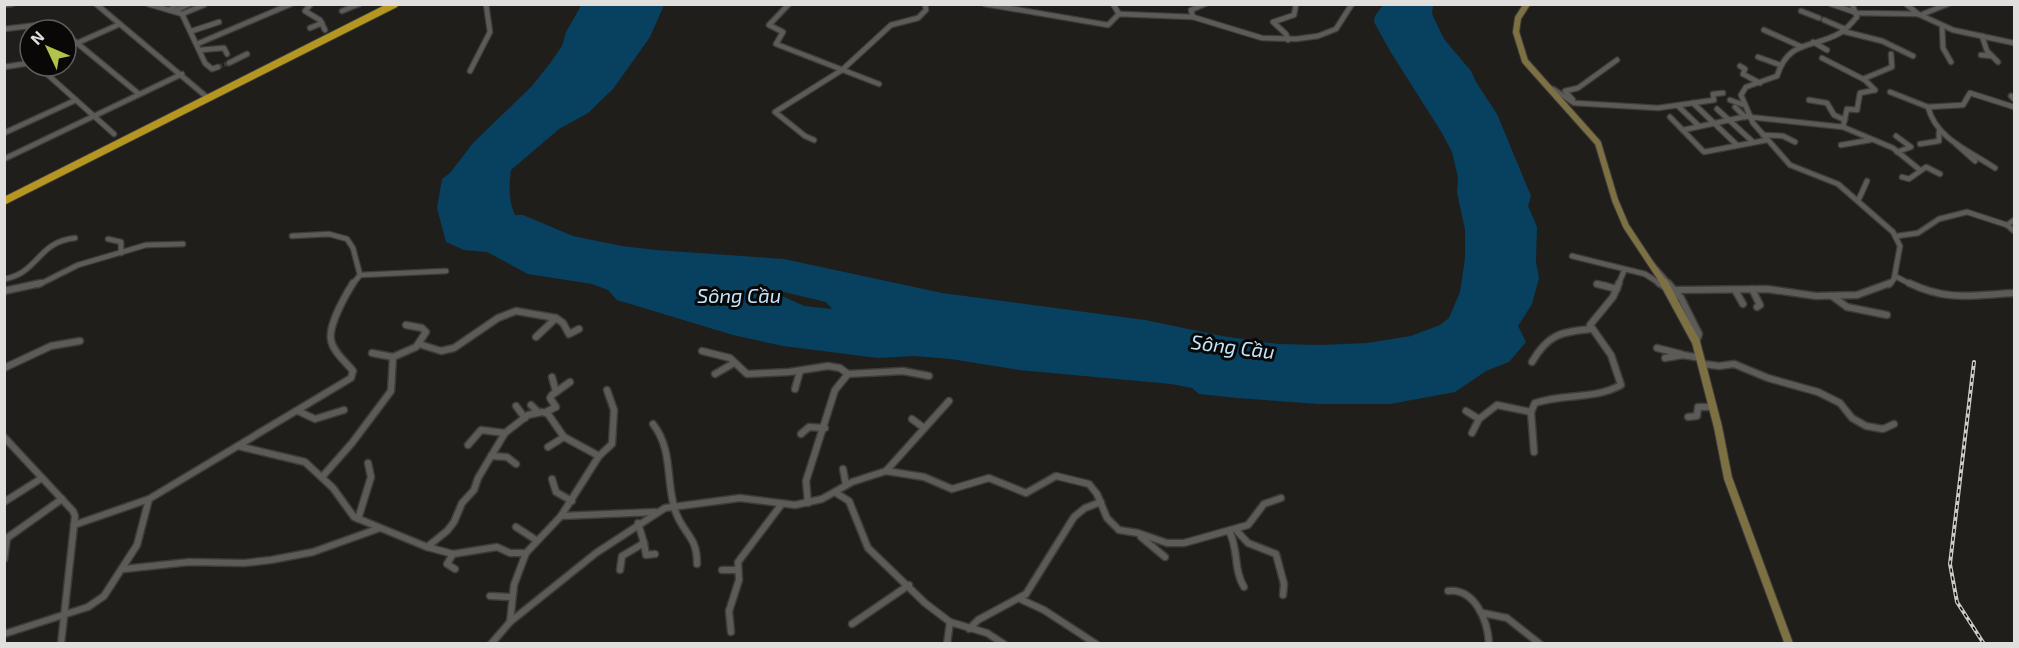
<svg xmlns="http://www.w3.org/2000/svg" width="2019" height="648" font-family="'Exo 2',sans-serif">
	<rect width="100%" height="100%" fill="#201e1b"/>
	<path fill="#07415f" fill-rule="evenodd" d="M582,4L664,5L650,37L613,89L588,113L559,129L511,170C509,185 508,200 515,215H523L573,236L622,246L656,250L784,259L942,293L1145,320L1222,336L1278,344L1321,345L1367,343L1411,336L1440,325L1449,318L1460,292L1465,258V229L1457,193L1458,177L1452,152L1442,133L1390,51L1374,22L1375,16L1383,5H1433L1432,14L1444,39L1471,71L1476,82L1497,114L1531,196L1528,206L1537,227L1536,262L1539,278L1532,304L1518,326L1526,342L1509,362L1486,371L1455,392L1390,404H1320L1237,398L1199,394L1192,388L1171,384L1019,370L951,359L914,356L878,358L783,346L733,335L617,300L608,290L592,284L528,274L487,252L464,250L446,242L437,208L442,179L450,173L473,143L532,86L551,62L562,46L566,32ZM784,292L826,302L832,309L804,306L780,295Z"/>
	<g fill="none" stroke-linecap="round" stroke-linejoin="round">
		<polyline stroke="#3d3b38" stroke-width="4.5" stroke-dasharray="4.5 2" stroke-linecap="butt" points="218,67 229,63"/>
		<g stroke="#3d3c3a" stroke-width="7">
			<g id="minor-far1">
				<polyline points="96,4 208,98"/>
				<polyline points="148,4 182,14 205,63 212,69 218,67"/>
				<polyline points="311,4 305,11 320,20 325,30"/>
				<polyline points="789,4 769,25 783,32 776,44 879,84"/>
				<polyline points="985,4 1108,25 1119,14 1193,17 1262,38 1296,39 1318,36 1336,29 1352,4"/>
				<polyline points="1113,4 1119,14"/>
				<polyline points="1831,4 1857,13 1918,14 1953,30 2014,43"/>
				<path d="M1852,4L1857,17C1852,22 1846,30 1840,33C1812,49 1789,39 1777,76L1746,87L1741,95L1753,123L1790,165L1838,184L1893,232L1900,246L1894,279L1889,285"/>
				<polyline points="1906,4 1918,14"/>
				<polyline points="4,5 12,4"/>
				<polyline points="169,10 178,4"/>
				<polyline points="175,11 189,4"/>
				<polyline points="342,11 359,4"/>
				<polyline points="1801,11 1819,18"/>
				<polyline points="182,14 204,5"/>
				<polyline points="1923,14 1948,4"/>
				<polyline points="1193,17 1191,10 1205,4"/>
				<polyline points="1824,20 1845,29"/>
				<polyline points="1942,26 1943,48 1951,62"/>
				<polyline points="310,28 322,23"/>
				<polyline points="4,29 54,23 62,30"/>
				<polyline points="1764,30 1802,47"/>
				<polyline points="192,31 219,22"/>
				<polyline points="1842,31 1882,41 1913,56"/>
				<polyline points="66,34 139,94"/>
				<polyline points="1982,36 1987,51 1998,62"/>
				<polyline points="1288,40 1286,34 1273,22 1294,15 1296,4"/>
				<polyline points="1813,42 1827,50"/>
				<polyline points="197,44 291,4"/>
				<polyline points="66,48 120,24"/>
				<polyline points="200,50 224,48 227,54"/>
				<polyline points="1981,55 1991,56"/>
				<polyline points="1758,57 1780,65"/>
				<polyline points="1822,58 1865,80 1875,90"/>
				<polyline points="229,63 247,54"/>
				<polyline points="38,66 114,134"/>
				<polyline points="1740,66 1745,69 1743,74 1760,83"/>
				<polyline points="4,67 30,63"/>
				<polyline points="470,71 490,32 486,4"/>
				<polyline points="1863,79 1892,67 1891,54"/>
				<polyline points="1553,89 1574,103 1658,108 1714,100 1713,94 1723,93"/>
				<polyline points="1890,92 1928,107 1963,105 1970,93 2014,107"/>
				<polyline points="2011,96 2014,99"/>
				<polyline points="1573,100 1565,91 1578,88 1617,60"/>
				<polyline points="1730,100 1744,105"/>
				<polyline points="1809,100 1827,103 1834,115 1845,120"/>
				<polyline points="1693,103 1737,145"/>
				<polyline points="1678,106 1699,126"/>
				<polyline points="1735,107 1745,117"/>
				<path d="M1928,107C1936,139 1970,151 1995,168"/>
				<polyline points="1717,109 1753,142"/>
				<polyline points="1670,117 1704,152 1767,140"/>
				<polyline points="1749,117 1843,127 1893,148 1920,170"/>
				<polyline points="1843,127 1847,109 1857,110 1860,93 1875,90"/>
				<polyline points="1683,130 1748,116"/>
				<polyline points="4,133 76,100"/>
				<polyline points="1763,135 1783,136 1795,142"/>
				<polyline points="1896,136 1911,147 1897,152"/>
				<polyline points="814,140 805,136 775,112 842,70 891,25 918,18 926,10 925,4"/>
				<polyline points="1920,144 1939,141 1939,132"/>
				<polyline points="1956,144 1975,161"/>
				<polyline points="1841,145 1870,140"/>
				<polyline points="4,159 182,74"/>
				<polyline points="1902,177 1909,179 1926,167 1940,174"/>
				<polyline points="1858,201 1867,181"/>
				<polyline points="2014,220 2007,225 2014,231"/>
				<polyline points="292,236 329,234 347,239 353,248 360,275"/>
				<polyline points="1897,236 1918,233 1939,219 1967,212 2007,225"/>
				<polyline points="108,239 121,242 121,253"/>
				<polyline points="1572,256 1645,274 1662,285"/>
				<polyline points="1651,263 1670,285"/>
				<polyline points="1895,276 1912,285"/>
				<path d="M4,279C39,273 37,242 75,238"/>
				<polyline points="1597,284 1606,285"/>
				<polyline points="38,285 78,265 146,245 183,244"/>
				<polyline points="352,285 360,275 446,271"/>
				<polyline points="1618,285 1624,271"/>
			</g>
		</g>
		<g stroke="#3d3c3a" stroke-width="9">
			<g id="minor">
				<polyline points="1659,283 1665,287"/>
				<polyline points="1668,283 1681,298 1699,334 1696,342"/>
				<path d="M1909,283C1949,302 1973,295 2014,293"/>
				<polyline points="1597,284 1617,289"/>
				<polyline points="1752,289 1760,305 1757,307"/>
				<polyline points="1676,290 1767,289 1816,296 1857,295 1890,283"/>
				<polyline points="1735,290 1743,304"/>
				<polyline points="4,291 41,283"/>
				<polyline points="1832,296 1847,307 1887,315"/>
				<polyline points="536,337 556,318"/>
				<polyline points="419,344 441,351 454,348 498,318 516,311 556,318 563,323 569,334 579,329"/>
				<polyline points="1657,348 1681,354"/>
				<polyline points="702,351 730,358 747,374 789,372 828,366 840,368 848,374 903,371 929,376"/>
				<polyline points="393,357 416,347 426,332 422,328 406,325"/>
				<polyline points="1665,358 1683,355 1701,358"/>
				<path d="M1532,362C1548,334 1561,332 1591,329"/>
				<polyline points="1703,364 1719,366 1734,364 1768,378 1818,392 1840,403 1852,418 1866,426 1883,429 1894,424"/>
				<polyline points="4,368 51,346 80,341"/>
				<polyline points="715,374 734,363"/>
				<polyline points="552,377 556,392"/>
				<polyline points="795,389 800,371"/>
				<polyline points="531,405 538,412"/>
				<polyline points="516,406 525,418"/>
				<polyline points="298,411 315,419 344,410"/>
				<polyline points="1466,411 1479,419"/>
				<polyline points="546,412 556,407 550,398 552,395 570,382"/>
				<polyline points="1688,417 1697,416 1698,407 1713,407"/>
				<polyline points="912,419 924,428"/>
				<path d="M653,424C674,451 665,483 676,513C685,536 697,536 697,564"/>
				<polyline points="1472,433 1479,419 1497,405 1531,412"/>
				<polyline points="801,434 809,427 825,428"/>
				<polyline points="4,437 73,511 75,516 61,644"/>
				<polyline points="468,445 481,430 505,433"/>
				<polyline points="238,446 305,462 333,488 354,517 427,547 453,554 497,547 510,553 526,553"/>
				<polyline points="548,447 564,437"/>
				<path d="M1534,452L1531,412L1535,403C1564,393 1594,400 1621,385L1611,355L1590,325L1613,297L1619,283"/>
				<polyline points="491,456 507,457 516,464"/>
				<polyline points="843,469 846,485"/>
				<polyline points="886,471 949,401"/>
				<polyline points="322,477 352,443 391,391 393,357 372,353"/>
				<polyline points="552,479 556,492 572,501"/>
				<polyline points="836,493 849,501 868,548 925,603 950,622 987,633 1004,644"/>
				<polyline points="4,502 42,478"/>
				<polyline points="808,503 806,481 835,390 848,374"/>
				<polyline points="561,516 655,512"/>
				<polyline points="358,519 371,477 368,463"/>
				<path d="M74,525L149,499L351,378L353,371C346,362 333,352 331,340C328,326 345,296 353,283"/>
				<polyline points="516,527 536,540"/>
				<polyline points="1236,530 1248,543 1276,554 1284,584 1283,595"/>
				<path d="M1229,531C1239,549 1233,569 1244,587"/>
				<polyline points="1141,537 1165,557"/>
				<polyline points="644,543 646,555 655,554"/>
				<polyline points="427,547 447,531 454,522 462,503 474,490 478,478 505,433 528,415 542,412 548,414 564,437 599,456"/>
				<polyline points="453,554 447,564 455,569"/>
				<polyline points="4,559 7,538 62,499"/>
				<polyline points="124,569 189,562 244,563 271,560 313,552 380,528"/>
				<polyline points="620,570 622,556 644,543 638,523"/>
				<polyline points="722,570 738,570"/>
				<path d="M1448,591C1475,588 1488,621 1489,644"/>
				<polyline points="490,596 512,597"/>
				<polyline points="1020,599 1044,610 1096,644"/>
				<polyline points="1483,613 1507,618 1540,644"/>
				<polyline points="510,622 514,585 526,553 561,516 599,456 612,444 614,410 607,390"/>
				<polyline points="852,624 909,585"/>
				<polyline points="969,629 978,620 1026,594 1074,517 1085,508 1101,502"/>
				<polyline points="731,632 729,611 739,580 738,562 781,505"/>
				<polyline points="4,634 88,607 104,596 137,545 149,499"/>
				<polyline points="491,644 510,622 596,553 665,508 740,498 795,505 822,499 852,482 886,471 924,477 952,489 989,478 1026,493 1056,476 1089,484 1097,494 1107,518 1119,530 1138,533 1167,543 1184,543 1248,525 1264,504 1281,498"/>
				<polyline points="947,644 950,622"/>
			</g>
		</g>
		<g stroke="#3d3c3a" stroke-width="8">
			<polyline id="secondary-far1" points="1527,4 1518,18 1516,32 1525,61 1598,143 1615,200 1626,226 1665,285"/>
		</g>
		<g stroke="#3d3c3a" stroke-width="10">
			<polyline id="secondary" points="1664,283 1696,342 1718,427 1728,478 1789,644"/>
		</g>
		<g stroke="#3d3c3a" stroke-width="9">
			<polyline id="trunk" points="4,201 395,4"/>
		</g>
		<use href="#minor-far1" stroke="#5d5b57" stroke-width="4.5"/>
		<use href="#minor" stroke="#5d5b57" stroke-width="6"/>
		<use href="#secondary-far1" stroke="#7d7143" stroke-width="6"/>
		<use href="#secondary" stroke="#7d7143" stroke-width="8"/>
		<use href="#trunk" stroke="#b49620" stroke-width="7"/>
		<g stroke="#cbcac8" stroke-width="4">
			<polyline id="rail" points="1974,362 1950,564 1957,602 1984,644"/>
		</g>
		<use href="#rail" stroke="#090807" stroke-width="1.5" stroke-dasharray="4" stroke-linecap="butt"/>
	</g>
	<g text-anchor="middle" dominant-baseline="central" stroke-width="6" stroke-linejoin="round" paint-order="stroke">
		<g font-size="20" font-style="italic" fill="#c3e6ff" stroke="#090807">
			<text x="739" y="295">Sông Cầu</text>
			<text transform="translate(1233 346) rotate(7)">Sông Cầu</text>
		</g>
	</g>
	<rect width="2019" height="648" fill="none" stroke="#e0dfdd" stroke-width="12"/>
	<g transform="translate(48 48) rotate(314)"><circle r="28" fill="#090807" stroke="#5f5e5d" stroke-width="1.5"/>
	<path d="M0-4.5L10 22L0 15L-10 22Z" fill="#b3c24b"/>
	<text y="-9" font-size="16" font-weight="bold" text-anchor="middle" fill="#e0dfdd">N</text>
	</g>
</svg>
